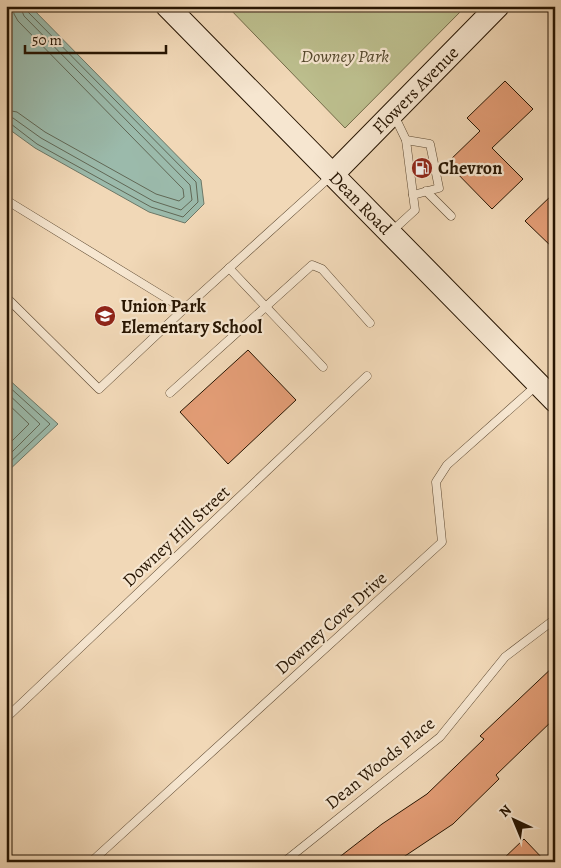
<svg xmlns="http://www.w3.org/2000/svg" width="561" height="868" font-family="Alegreya,serif">
	<rect width="100%" height="100%" fill="#f1d8b7"/>
	<filter id="stains"><feTurbulence type="fractalNoise" baseFrequency=".004" numOctaves="4"/><feColorMatrix values="0 0 0 0 .2 0 0 0 0 .09 0 0 0 0 .02 0 0 0 .5 -.17"/></filter>
	<radialGradient id="worn" r=".72"><stop offset=".6" stop-color="#630" stop-opacity="0"/><stop offset="1" stop-color="#630" stop-opacity=".3"/></radialGradient>
	<polygon fill="#bcbe8d" stroke="#726a48" points="227,6 466,6 345,128"/>
	<g fill="#9bbaab" stroke="#6d7867">
		<polygon points="6,6 30,6 201,180 204,204 185,223 149,212 35,148 6,127"/>
		<polygon points="6,377 58,424 6,473"/>
	</g>
	<g fill="none" stroke-linecap="round" stroke-linejoin="round">
		<g stroke="#616856" stroke-width="1">
			<polyline points="6,110 17,112 45,132 156,194 179,201 184,197 183,189 18,21 14,14 13,6"/>
			<polyline points="6,117 13,118 41,138 153,201 181,210 192,200 190,185 24,16 20,6"/>
			<polyline points="6,123 11,124 37,144 151,207 183,217 198,202 196,182 28,12 27,6"/>
			<polyline points="6,384 50,424 6,466"/>
			<polyline points="6,392 40,424 6,458"/>
			<polyline points="6,402 29,424 6,447"/>
		</g>
	</g>
	<g fill="#e39d76" stroke="#271502">
		<polygon points="505,81 533,109 492,148 523,179 492,209 447,163 480,131 467,118"/>
		<polygon points="555,192 555,250 525,221"/>
		<polygon points="248,350 296,400 228,464 180,412"/>
		<polygon points="555,665 555,718 496,775 499,779 453,824 396,862 333,862 382,824 427,794 484,739 480,736"/>
		<polygon points="524,839 546,862 500,862"/>
	</g>
	<g fill="none" stroke-linecap="round" stroke-linejoin="round">
		<g stroke="#5a462f" stroke-width="9">
			<g id="lane">
				<polyline points="406,140 430,144 439,188 413,195"/>
				<polyline points="426,191 451,216"/>
				<polyline points="6,200 184,309 331,176"/>
				<polyline points="391,232 415,210 406,140 394,115"/>
				<polyline points="229,268 323,367"/>
				<polyline points="6,297 99,389 184,309"/>
				<polyline points="170,393 312,265 322,269 370,323"/>
				<polyline points="6,718 367,376"/>
				<polyline points="91,862 442,542 436,482 447,465 537,385"/>
				<polyline points="284,862 440,737 505,657 555,619"/>
			</g>
		</g>
		<g stroke="#271502" stroke-width="24">
			<g id="secondary">
				<path id="s1" d="M167,6L555,401"/>
				<path id="s2" d="M332,175L498,6"/>
			</g>
		</g>
		<use href="#lane" stroke="#f6e6d0" stroke-width="8"/>
		<use href="#secondary" stroke="#f6e6d0" stroke-width="22"/>
	</g>
	<defs>
		<g id="fuel-disc" transform="scale(1.125)"><circle r="9.5" fill="#8f2418" stroke="#f6e6d0"/><path d="M-5.5-6h7V0h2V4h1.3V-2.5L3-4.5l.8-.8L6-3V5H2.5V1h-1V6h-7ZM-4.2-4.7v3.2H.2V-4.7Z" fill="#fff"/></g>
		<g id="school-disc" transform="scale(1.125)"><circle r="9.5" fill="#8f2418" stroke="#f6e6d0"/><path d="M0-5L7-2L0 1L-7-2ZM-4 1L0 2.5L4 1V4Q0 6-4 4Z" fill="#fff"/></g>
	</defs>
	<g fill-rule="evenodd">
		<use href="#fuel-disc" x="422" y="168"/>
		<use href="#school-disc" x="105" y="316"/>
	</g>
	<g text-anchor="middle" dominant-baseline="central" stroke-width="4.5" stroke-linejoin="round" paint-order="stroke">
		<g font-size="18" font-style="italic" fill="#54482c" stroke="#f6e6d0">
			<text x="345" y="56">Downey Park</text>
		</g>
		<g font-size="18" fill="#271502" stroke="#f6e6d0">
			<text stroke="none"><textPath href="#s2" startOffset="119">Flowers Avenue</textPath></text>
			<text stroke="none"><textPath href="#s1" startOffset="276">Dean Road</textPath></text>
			<text transform="translate(176 536) rotate(-43)">Downey Hill Street</text>
			<text transform="translate(331 623) rotate(-42)">Downey Cove Drive</text>
			<text transform="translate(380 763) rotate(-39)">Dean Woods Place</text>
		</g>
		<g font-size="18" font-weight="bold" fill="#271502" stroke="#f6e6d0" text-anchor="start">
			<text x="438" y="168">Chevron</text>
			<text x="121" y="306">Union Park<tspan x="121" dy="21">Elementary School</tspan></text>
		</g>
	</g>
	<rect width="561" height="868" fill="none" stroke="#f1d8b7" stroke-width="25"/>
	<rect x="8" y="8" width="546" height="853" fill="none" stroke="#271502" stroke-width="2.5"/>
	<rect x="12" y="12" width="536" height="843" fill="none" stroke="#271502"/>
	<g transform="translate(514 820) rotate(316)" stroke="#f6e6d0" stroke-width="4" paint-order="stroke">
	<path d="M0-4L9 19L0 12L-9 19Z" fill="#271502"/>
	<text y="-8" font-size="14" font-weight="bold" text-anchor="middle" fill="#271502">N</text>
	</g>
	<path d="M25 45v8h141v-8" fill="none" stroke="#271502" stroke-width="2.5"/>
	<text x="32" y="45" font-size="15" fill="#271502" stroke="#f6e6d0" stroke-width="4" paint-order="stroke">50 m</text>
	<rect width="100%" height="100%" filter="url(#stains)"/>
	<rect width="100%" height="100%" fill="url(#worn)"/>
</svg>
